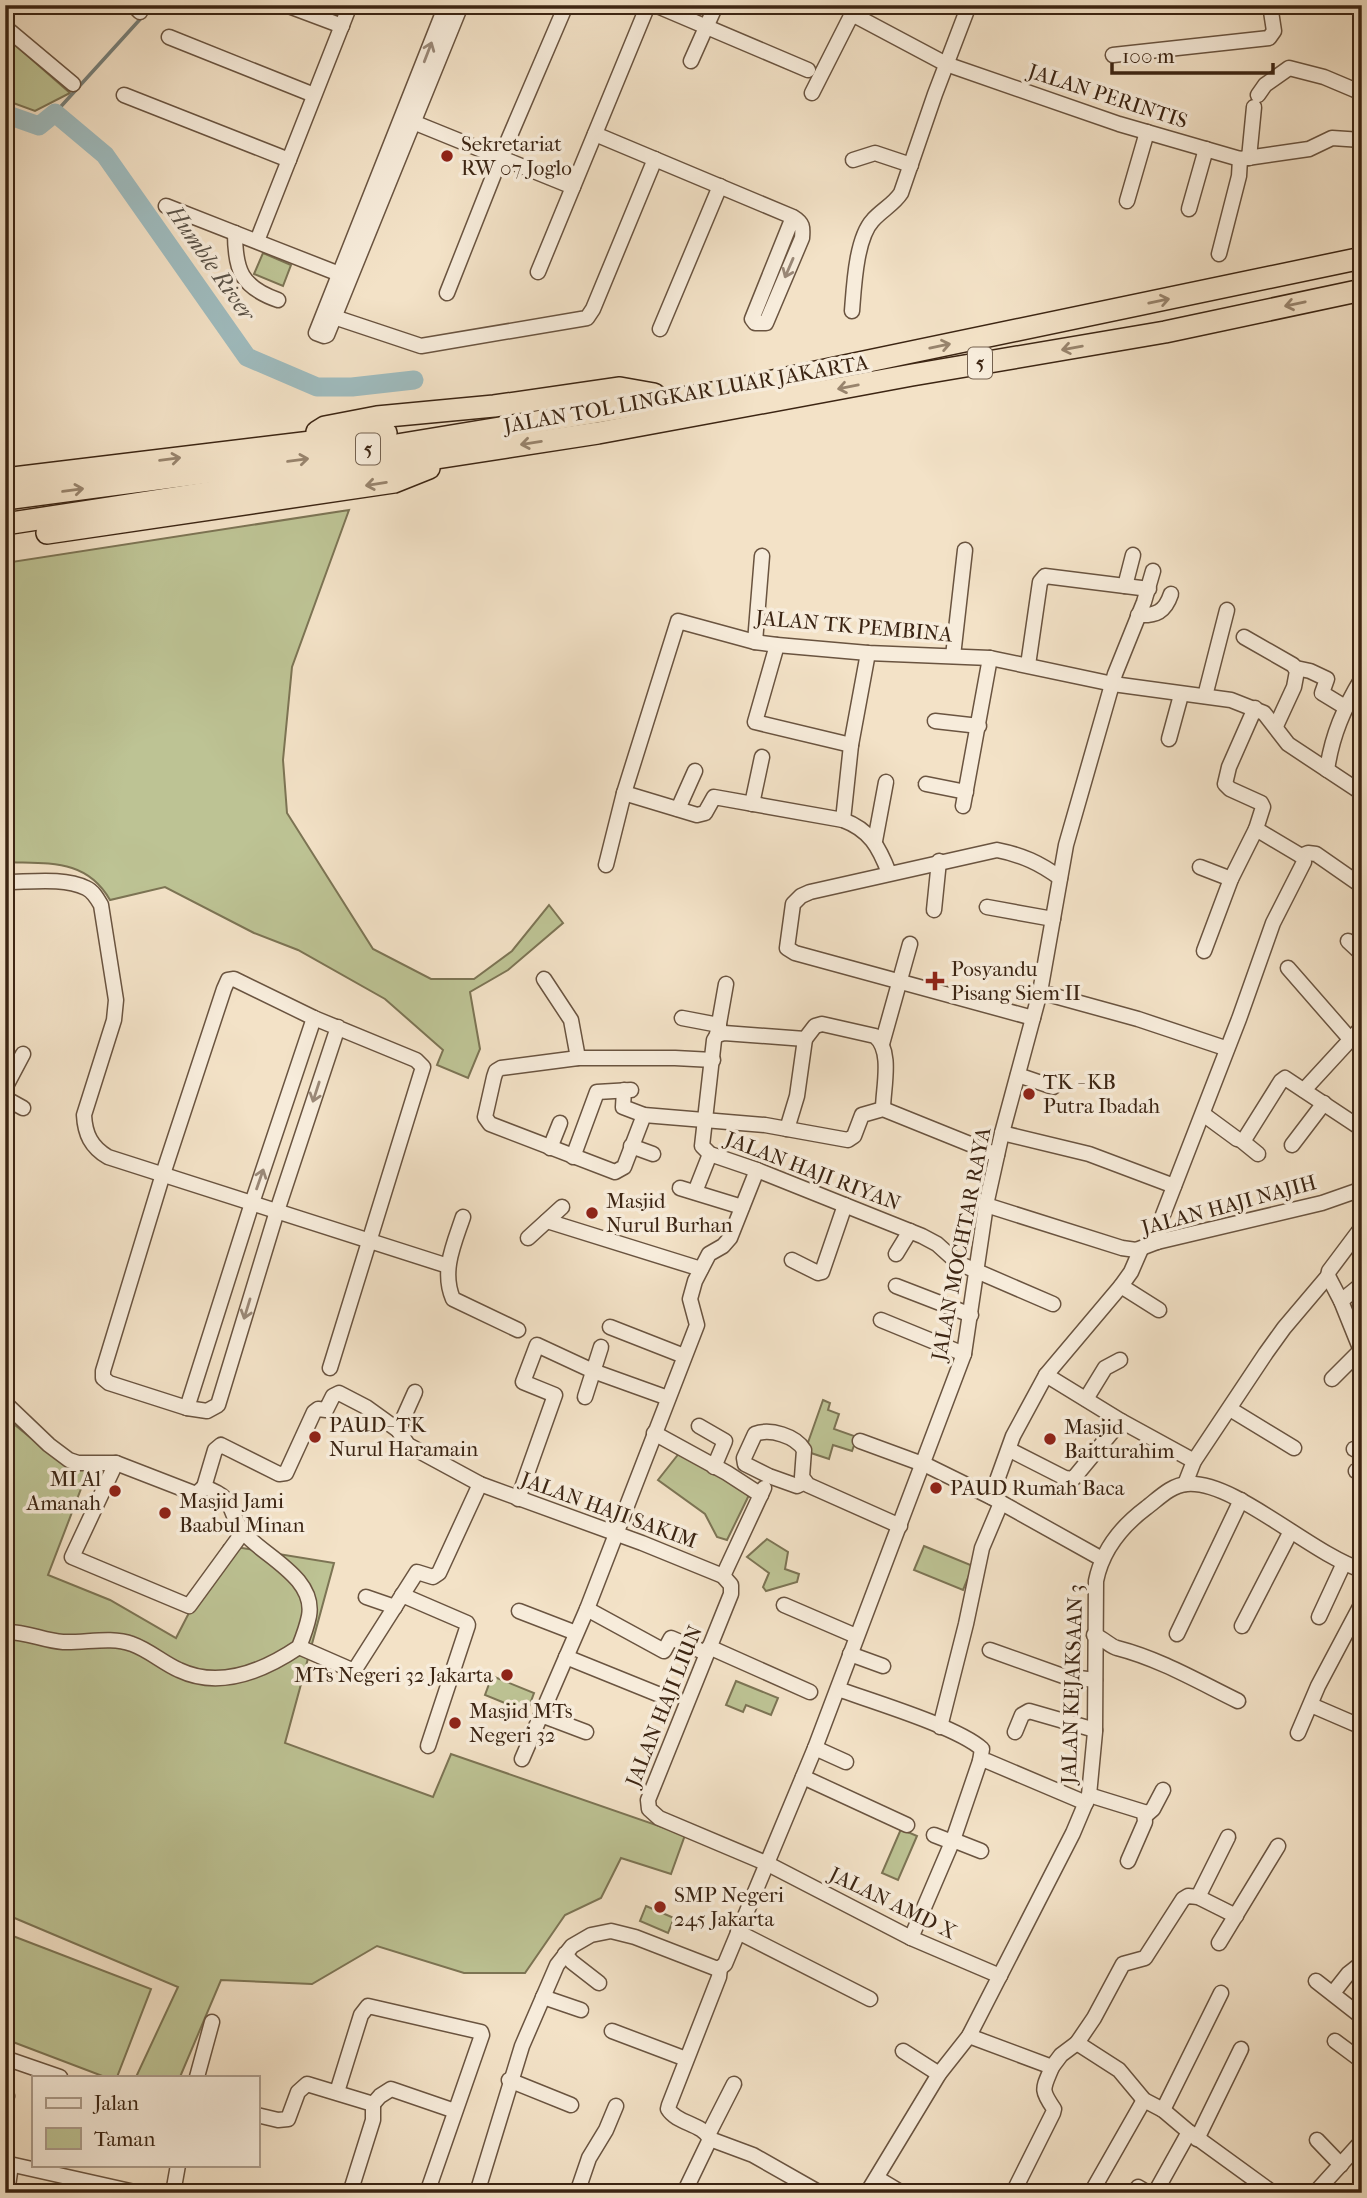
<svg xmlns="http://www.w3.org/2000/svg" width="1367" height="2198" font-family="'IM FELL French Canon',serif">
	<rect width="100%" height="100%" fill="#f3e2c7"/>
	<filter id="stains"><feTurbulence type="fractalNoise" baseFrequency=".00286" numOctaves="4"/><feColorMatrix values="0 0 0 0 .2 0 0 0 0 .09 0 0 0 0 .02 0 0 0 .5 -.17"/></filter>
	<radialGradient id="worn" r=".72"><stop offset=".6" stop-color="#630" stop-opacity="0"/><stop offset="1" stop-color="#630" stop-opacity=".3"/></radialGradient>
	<g fill="#bdc394" stroke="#7c7454" stroke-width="2">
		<polygon points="5,36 70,93 35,111 5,100"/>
		<polygon points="263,253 291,265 283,286 254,274"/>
		<path d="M349,510L292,667L283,760L287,813L373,949L431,979H474L512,951L549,905L563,923L508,970L470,992L480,1049L468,1078L437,1065L443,1050L385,999L298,950L254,933L165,887L110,900C86,858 48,864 5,862V563Z"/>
		<polygon points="823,1400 830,1403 828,1410 839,1414 834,1429 857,1437 852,1451 833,1445 829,1459 805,1451"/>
		<polygon points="5,1417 41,1446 92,1460 48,1575 110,1600 176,1638 224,1545 334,1563 285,1743 433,1797 451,1754 685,1835 671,1874 621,1858 601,1898 565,1915 525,1973 464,1973 377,1946 312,1984 221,1980 180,2077 136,2077 178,1987 5,1914 5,1750 11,1742 5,1735"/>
		<polygon points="684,1447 751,1491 727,1540 717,1537 705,1514 658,1480"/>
		<polygon points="767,1539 788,1552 785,1569 799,1574 797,1582 766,1591 763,1587 769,1573 747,1557"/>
		<polygon points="924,1546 973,1566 963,1590 914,1570"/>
		<polygon points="492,1676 534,1693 527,1712 485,1695"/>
		<polygon points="736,1681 778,1698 771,1715 746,1705 743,1712 726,1705"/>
		<polygon points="901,1829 917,1836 898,1880 882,1873"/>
		<polygon points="646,1906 674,1918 668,1933 640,1921"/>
		<polygon points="5,1933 151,1989 117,2077 105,2077 5,2039"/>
	</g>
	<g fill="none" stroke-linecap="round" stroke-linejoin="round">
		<polyline stroke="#77807a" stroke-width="3.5" points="55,113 153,5"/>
		<polyline stroke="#9fbcbf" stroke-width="19" points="5,114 39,126 55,113 105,155 247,357 317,387 352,387 414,380"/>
		<g stroke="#6a5440" stroke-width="17">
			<g id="minor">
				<polyline points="133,5 140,12"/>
				<polyline points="286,5 342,26"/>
				<polyline points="446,5 316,333 324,336 327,335 461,5"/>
				<polyline points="655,5 808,70"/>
				<polyline points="5,27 73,84"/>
				<polyline points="169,37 314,95"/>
				<polyline points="1113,55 1269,38 1274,31 1270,5"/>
				<polyline points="691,61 716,5"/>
				<polyline points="812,93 852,14 946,64 1119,124 1240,159 1309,149 1332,138 1362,140"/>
				<polyline points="124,95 289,160"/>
				<polyline points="1258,95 1265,85 1289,68 1324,77 1362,93"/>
				<polyline points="413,122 573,187"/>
				<path d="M595,134L793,217C803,223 803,227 802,238L766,323H755L752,319L793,217"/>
				<polyline points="1249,158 1254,107"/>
				<polyline points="853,160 875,153 911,165"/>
				<polyline points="1127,201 1147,132"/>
				<polyline points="166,206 347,277"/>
				<polyline points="1189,209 1206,149"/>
				<path d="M235,233C235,270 241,287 278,300"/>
				<polyline points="257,241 350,5"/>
				<polyline points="1219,254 1239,176 1240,159"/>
				<polyline points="538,272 648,5"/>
				<polyline points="447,293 500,159 566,5"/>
				<path d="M852,311C854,286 856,238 873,220C882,210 894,204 901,193L935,94L969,5"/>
				<polyline points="334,317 421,346 587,318 593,309 655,159"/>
				<polyline points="660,329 720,186"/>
				<polyline points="1125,586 1133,555"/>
				<path d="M1138,615C1156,616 1165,612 1171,594"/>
				<polyline points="1244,637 1293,665 1297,671 1294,687 1276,726"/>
				<polyline points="755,642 762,556"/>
				<polyline points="777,645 755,722 851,745"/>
				<polyline points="953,656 965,550"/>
				<polyline points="1028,665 1040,582 1045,576 1149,589"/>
				<polyline points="1296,668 1310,671 1327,679 1322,693 1345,707"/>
				<polyline points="1205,696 1227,610"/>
				<polyline points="935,721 979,726"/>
				<polyline points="1169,739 1181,695"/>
				<path d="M1327,770C1332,735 1344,708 1362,678"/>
				<polyline points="926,784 966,792"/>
				<path d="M624,793L697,815L705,813L714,797L843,820C870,830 879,847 889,873"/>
				<polyline points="752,804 762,757"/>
				<polyline points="963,806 990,658"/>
				<polyline points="678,809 695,771"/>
				<polyline points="843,820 851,745 868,653"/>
				<polyline points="875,841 886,782"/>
				<polyline points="1301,856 1308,853 1316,854 1362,886"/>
				<polyline points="606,865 624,793 678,621 755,642 777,645 868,653 990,658 1113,684 1231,700 1264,713 1288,744 1362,793"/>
				<polyline points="1200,867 1231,879"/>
				<path d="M5,882C30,882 64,877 86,888C93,891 97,898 101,905L116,1000L114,1020L84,1115C85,1134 91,1147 108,1157L448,1266"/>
				<polyline points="987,907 1053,919"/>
				<polyline points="934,910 939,861"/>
				<polyline points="1348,941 1362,954"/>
				<polyline points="1204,951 1231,879 1256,829"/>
				<polyline points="1288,968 1350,1039"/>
				<polyline points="544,979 571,1020 578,1058"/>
				<polyline points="1040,992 1138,1019 1225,1048"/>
				<polyline points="682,1018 719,1025"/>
				<path d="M1033,1018L795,953L787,948L793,904L801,896L810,892L997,850C1022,855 1040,863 1060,878"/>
				<polyline points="717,1035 726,984"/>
				<polyline points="882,1044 910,944"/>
				<polyline points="1018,1075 1053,1087"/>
				<polyline points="5,1088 23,1054"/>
				<polyline points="624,1090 623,1107 644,1115 765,1125 848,1140 854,1136 862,1115 883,1109 997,1155"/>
				<polyline points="1304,1090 1362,1027"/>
				<polyline points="5,1098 23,1108"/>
				<path d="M883,1109C883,1088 893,1051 875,1036L822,1024L815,1026L805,1039L724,1033L717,1035L714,1040L702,1146L710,1154L757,1170L922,1236L937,1244L958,1263L1053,1304"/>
				<polyline points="1203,1114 1237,1139 1244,1140 1281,1081 1285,1078 1362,1129"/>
				<polyline points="644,1115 624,1167 615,1172 490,1124 485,1117 494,1077 496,1071 501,1068 578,1058 675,1058 713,1060"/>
				<polyline points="787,1129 797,1096 805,1039"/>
				<polyline points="1002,1133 1089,1154 1174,1186"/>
				<polyline points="1242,1141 1258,1154"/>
				<polyline points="1292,1145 1324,1103"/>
				<polyline points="631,1146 653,1154"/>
				<polyline points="550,1148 560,1123"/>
				<polyline points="573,1157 597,1092 631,1090"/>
				<polyline points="680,1188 742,1207"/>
				<polyline points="695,1192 710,1154"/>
				<polyline points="986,1205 1122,1248 1136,1250 1157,1242 1322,1203 1362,1189"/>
				<path d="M463,1217C454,1244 441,1271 453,1299L518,1330"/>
				<polyline points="547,1221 701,1269"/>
				<polyline points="1362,1227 1329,1271 1328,1276 1341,1301 1362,1353"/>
				<polyline points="528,1238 562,1207"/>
				<polyline points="1157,1242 1161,1220 1239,1019 1273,923 1304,862 1303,857 1256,829 1263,807 1261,803 1230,789 1225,784 1229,767 1255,708"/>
				<polyline points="896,1254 910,1231"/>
				<polyline points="792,1260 818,1273 822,1272 845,1205"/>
				<polyline points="896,1286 971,1315"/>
				<polyline points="1121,1286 1159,1310"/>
				<polyline points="1341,1301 1362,1284"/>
				<polyline points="881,1320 964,1354"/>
				<polyline points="610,1327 684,1356"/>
				<polyline points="330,1368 423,1067 416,1060 314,1018 234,979 228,980 224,989 163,1174 103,1371 103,1378 109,1383 187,1408 207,1411 218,1405 277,1211 338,1027"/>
				<polyline points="1046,1375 1121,1421 1194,1461"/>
				<polyline points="1332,1379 1360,1351"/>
				<polyline points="585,1397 601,1347"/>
				<polyline points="1086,1399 1105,1368 1120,1360"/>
				<polyline points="5,1403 49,1445 69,1460 78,1463 116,1463 196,1494 204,1487"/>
				<polyline points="187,1408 252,1203 314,1018"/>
				<polyline points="1230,1409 1294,1448"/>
				<polyline points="699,1426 725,1441 714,1467"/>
				<polyline points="398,1430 415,1392"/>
				<polyline points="654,1433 727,1473 761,1495"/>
				<polyline points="860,1441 928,1466 991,1497 1102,1559"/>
				<polyline points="1354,1449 1362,1453"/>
				<polyline points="1010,1450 1065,1478 1073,1479 1121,1421"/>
				<polyline points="116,1463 72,1557 189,1606 243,1532"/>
				<polyline points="1356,1471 1362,1474"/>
				<path d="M805,1482L797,1486L769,1476L745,1464L744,1458L755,1434C770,1428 796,1436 804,1450L802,1477L808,1485L900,1526"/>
				<polyline points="1185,1484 1194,1461 1266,1353 1284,1328 1328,1276"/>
				<polyline points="204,1487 215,1450 221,1445 279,1474 286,1473 314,1412 318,1409 326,1410 333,1396 339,1393 366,1407 398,1430 408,1445 480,1484 642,1543 723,1576 731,1585 731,1594 648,1800 649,1809 659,1818 768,1864 911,1938 1000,1976"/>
				<polyline points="991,1497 1013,1436 1046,1375 1121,1286 1131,1272 1141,1249"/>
				<polyline points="518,1499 555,1395 523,1382 537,1345 593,1371 668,1398"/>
				<polyline points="723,1576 764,1488"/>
				<polyline points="402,1595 467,1623 468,1625 428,1746"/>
				<polyline points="366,1597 395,1607"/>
				<polyline points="784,1605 856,1636"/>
				<polyline points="587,1609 664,1651 671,1638 706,1653"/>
				<polyline points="519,1611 576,1633"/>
				<polyline points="1319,1617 1344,1563"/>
				<polyline points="1242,1626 1290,1533"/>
				<path d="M5,1632C25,1631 44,1641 63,1642C86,1643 111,1636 132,1644C149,1650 163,1663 179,1670C221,1690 265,1670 299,1647C303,1637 307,1626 309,1616C316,1578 264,1556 245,1534C225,1511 239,1499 204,1487"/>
				<polyline points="1177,1634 1241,1500"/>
				<path d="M1094,1635C1103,1638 1111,1647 1117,1648C1160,1659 1199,1682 1238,1701"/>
				<polyline points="299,1647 354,1671 417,1572 433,1577 439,1573 480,1484"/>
				<polyline points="709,1647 810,1692"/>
				<polyline points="990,1650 1063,1676 1095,1680"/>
				<polyline points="850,1654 883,1666"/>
				<polyline points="566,1657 660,1695"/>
				<path d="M838,1689C871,1701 958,1727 982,1749L980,1761L953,1840L911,1938"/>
				<polyline points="1311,1705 1362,1727"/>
				<polyline points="541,1715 586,1732"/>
				<polyline points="940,1727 966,1624 982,1548 1001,1503"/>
				<polyline points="1015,1732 1022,1715 1029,1711 1095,1730"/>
				<polyline points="1298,1733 1318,1686 1362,1603"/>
				<polyline points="815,1748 846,1762"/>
				<polyline points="522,1759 587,1609 697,1325 690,1299 695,1281 709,1254 723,1246 730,1238 757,1170"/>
				<polyline points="980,1761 987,1761 1086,1803"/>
				<polyline points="803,1777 907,1825"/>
				<polyline points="1089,1795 1144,1812 1145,1822 1128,1861"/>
				<polyline points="1145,1816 1153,1809 1163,1790"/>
				<polyline points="934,1835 952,1842"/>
				<polyline points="953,1840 981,1851"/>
				<polyline points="1198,1897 1228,1837"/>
				<polyline points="1236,1916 1198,1897 1188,1896 1183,1899 1145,1958 1123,1964 1094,2018 1077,2043 1119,2070 1144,2100 1163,2110 1189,2132 1273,2193"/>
				<polyline points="738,1932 870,1999"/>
				<polyline points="1219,1943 1278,1846"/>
				<polyline points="565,1954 572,1962 599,1983"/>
				<polyline points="1316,1981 1362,2017"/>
				<polyline points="1333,1993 1348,1974 1362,1963"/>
				<polyline points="543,1997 581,2010"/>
				<polyline points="612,2031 686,2059"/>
				<polyline points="969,2036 1052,2067 1061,2055 1077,2043"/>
				<polyline points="1335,2041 1362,2061"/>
				<polyline points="903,2051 939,2074"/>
				<polyline points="5,2058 60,2077"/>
				<polyline points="197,2077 212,2022"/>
				<polyline points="509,2080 571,2105"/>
				<polyline points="337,2092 361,2015 368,2006 481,2032 482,2035 427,2193"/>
				<polyline points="5,2100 7,2096"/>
				<polyline points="373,2104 380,2096 391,2089 455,2111"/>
				<polyline points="1163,2110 1221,1993"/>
				<polyline points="257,2115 278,2120 288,2119 298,2092 307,2084 373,2104 373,2120 350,2193"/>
				<polyline points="708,2135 734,2084"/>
				<polyline points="710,2139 753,2155 820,2193"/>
				<polyline points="1197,2139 1241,2049"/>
				<polyline points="1317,2140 1341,2165"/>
				<polyline points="5,2163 139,2193"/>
				<polyline points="877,2178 902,2193"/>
				<polyline points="1138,2187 1148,2193"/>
				<polyline points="7,2193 11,2165"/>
				<polyline points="173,2193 178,2165"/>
				<polyline points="477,2193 522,2046 557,1965 572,1946 591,1935 611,1931 635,1937 715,1968 720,1968 725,1964 815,1748 964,1354 986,1205 1002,1133 1040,992 1066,845 1115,674 1144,602 1153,571"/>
				<polyline points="577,2193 589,2158 606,2130 616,2106"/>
				<path d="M684,2193L710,2139C702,2123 677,2124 668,2109L669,2105L719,1977L720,1968"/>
				<path d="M867,2193L939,2074L969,2036L1073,1833L1089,1795L1095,1732L1096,1581C1102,1551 1122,1526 1146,1508C1158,1499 1171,1485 1187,1484C1234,1480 1311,1554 1362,1570"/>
				<path d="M1013,2193L1053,2113L1054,2109C1040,2089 1043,2089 1052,2067"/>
				<polyline points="1091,2193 1144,2100"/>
				<polyline points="1155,2193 1189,2132"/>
				<polyline points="1315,2193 1362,2141"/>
			</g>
		</g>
		<g stroke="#3c2513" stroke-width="24">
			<g id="highway">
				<polyline points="317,432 325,427 377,417 494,406 620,388 654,394"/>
				<polyline points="5,479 386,433"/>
				<polyline points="5,499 324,457 730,390 1362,258"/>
				<polyline points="5,524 598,433 912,375 1165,332 1362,290"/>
				<polyline points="47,533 394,482 429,468"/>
			</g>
		</g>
		<use href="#minor" stroke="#f7ecdb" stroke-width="14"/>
		<use href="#highway" stroke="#f3e2c7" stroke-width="21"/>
	</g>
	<defs><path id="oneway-shaft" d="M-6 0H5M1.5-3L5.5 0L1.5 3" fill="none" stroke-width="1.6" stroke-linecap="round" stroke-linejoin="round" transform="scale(1.75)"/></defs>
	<g stroke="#9a8877">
		<use href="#oneway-shaft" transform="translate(428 52) rotate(-69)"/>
		<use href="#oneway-shaft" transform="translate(789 268) rotate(113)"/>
		<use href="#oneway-shaft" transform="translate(316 1092) rotate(108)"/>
		<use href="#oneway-shaft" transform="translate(260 1179) rotate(-71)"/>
		<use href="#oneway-shaft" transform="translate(247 1309) rotate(107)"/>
	</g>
	<g stroke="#98846d">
		<use href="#oneway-shaft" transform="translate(1159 301) rotate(-12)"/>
		<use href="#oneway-shaft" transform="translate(1295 304) rotate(168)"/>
		<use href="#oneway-shaft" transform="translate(940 346) rotate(-12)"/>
		<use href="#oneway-shaft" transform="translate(1072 348) rotate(170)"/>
		<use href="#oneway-shaft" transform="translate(848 387) rotate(169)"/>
		<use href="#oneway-shaft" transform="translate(531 443) rotate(171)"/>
		<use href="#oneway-shaft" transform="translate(170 459) rotate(-7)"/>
		<use href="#oneway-shaft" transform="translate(298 460) rotate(-8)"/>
		<use href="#oneway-shaft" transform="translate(376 484) rotate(171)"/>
		<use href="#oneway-shaft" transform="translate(73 490) rotate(-8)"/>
	</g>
	<g fill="#8f2418" stroke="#f7ecdb" stroke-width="2.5">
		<circle cx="447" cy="156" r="7"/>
		<path d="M931.5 970.5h7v7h7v7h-7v7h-7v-7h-7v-7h7z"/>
		<circle cx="1029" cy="1094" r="7"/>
		<circle cx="592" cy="1213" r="7"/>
		<circle cx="315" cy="1437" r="7"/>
		<circle cx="1050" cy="1439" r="7"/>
		<circle cx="936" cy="1488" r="7"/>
		<circle cx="115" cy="1491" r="7"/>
		<circle cx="165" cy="1513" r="7"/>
		<circle cx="507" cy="1675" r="7"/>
		<circle cx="455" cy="1723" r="7"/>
		<circle cx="660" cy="1907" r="7"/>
	</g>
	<g text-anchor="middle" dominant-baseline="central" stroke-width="7" stroke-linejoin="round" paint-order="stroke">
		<g fill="#f7ecdb" stroke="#74614f" stroke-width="2">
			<rect x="968" y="347.5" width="24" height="31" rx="5"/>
			<rect x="356" y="433.5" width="24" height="31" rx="5"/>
		</g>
		<g font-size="19" font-weight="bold" fill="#3c2513">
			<text x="980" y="363">5</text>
			<text x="368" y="449">5</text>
		</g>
		<g font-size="21" fill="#3c2513" stroke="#f7ecdb">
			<text transform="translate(1108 96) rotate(18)">JALAN PERINTIS</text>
			<text transform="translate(686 394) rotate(-10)">JALAN TOL LINGKAR LUAR JAKARTA</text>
			<text transform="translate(854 626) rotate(5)">JALAN TK PEMBINA</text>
			<text transform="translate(813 1171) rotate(21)">JALAN HAJI RIYAN</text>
			<text transform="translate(1229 1205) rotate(-15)">JALAN HAJI NAJIH</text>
			<text transform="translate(961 1244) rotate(-79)">JALAN MOCHTAR RAYA</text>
			<text transform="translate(609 1510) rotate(20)">JALAN HAJI SAKIM</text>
			<text transform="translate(1072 1684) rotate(-88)">JALAN KEJAKSAAN 3</text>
			<text transform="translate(664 1706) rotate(-68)">JALAN HAJI LIUN</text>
			<text transform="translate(893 1903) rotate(26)">JALAN AMD X</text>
		</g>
		<g font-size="21" fill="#3c2513" stroke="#f7ecdb" text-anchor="start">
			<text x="461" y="144">Sekretariat<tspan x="461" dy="24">RW 07 Joglo</tspan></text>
			<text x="951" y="969">Posyandu<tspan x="951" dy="24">Pisang Siem II</tspan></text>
			<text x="1043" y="1082">TK - KB<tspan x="1043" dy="24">Putra Ibadah</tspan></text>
			<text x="606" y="1201">Masjid<tspan x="606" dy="24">Nurul Burhan</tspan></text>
			<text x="329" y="1425">PAUD- TK<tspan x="329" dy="24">Nurul Haramain</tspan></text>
			<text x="1064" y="1427">Masjid<tspan x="1064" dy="24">Baitturahim</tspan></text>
			<text x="101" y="1479" text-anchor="end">MI Al<tspan x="101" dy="24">Amanah</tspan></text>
			<text x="950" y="1488">PAUD Rumah Baca</text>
			<text x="179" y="1501">Masjid Jami<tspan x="179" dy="24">Baabul Minan</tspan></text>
			<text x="493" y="1675" text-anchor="end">MTs Negeri 32 Jakarta</text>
			<text x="469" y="1711">Masjid MTs<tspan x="469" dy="24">Negeri 32</tspan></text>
			<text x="674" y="1895">SMP Negeri<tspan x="674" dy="24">245 Jakarta</tspan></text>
		</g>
		<g font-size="23" font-style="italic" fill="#5a5247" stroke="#f7ecdb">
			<text transform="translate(211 263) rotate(55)">Humble River</text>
		</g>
	</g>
	<rect width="1367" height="2198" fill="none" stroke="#f3e2c7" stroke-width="28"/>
	<rect x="7" y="7" width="1353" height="2184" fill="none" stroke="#3c2513" stroke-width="3.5"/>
	<rect x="14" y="14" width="1339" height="2170" fill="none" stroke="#3c2513" stroke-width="2"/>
	<rect x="32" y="2076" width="228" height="91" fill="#f7ecdb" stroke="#ac9c8b" stroke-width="2"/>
	<rect x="46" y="2098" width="35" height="10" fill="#f7ecdb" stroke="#ac9c8b" stroke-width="2"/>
	<text x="94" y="2110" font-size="21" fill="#3c2513">Jalan</text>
	<rect x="46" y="2128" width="35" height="21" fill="#bdc394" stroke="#ac9c8b" stroke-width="2"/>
	<text x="94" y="2146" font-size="21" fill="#3c2513">Taman</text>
	<path d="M1112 63v10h161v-10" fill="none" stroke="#3c2513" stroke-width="3.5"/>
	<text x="1122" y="63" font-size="21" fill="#3c2513" stroke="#f7ecdb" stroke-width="5" paint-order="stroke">100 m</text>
	<rect width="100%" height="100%" filter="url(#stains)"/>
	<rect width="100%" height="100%" fill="url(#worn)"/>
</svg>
